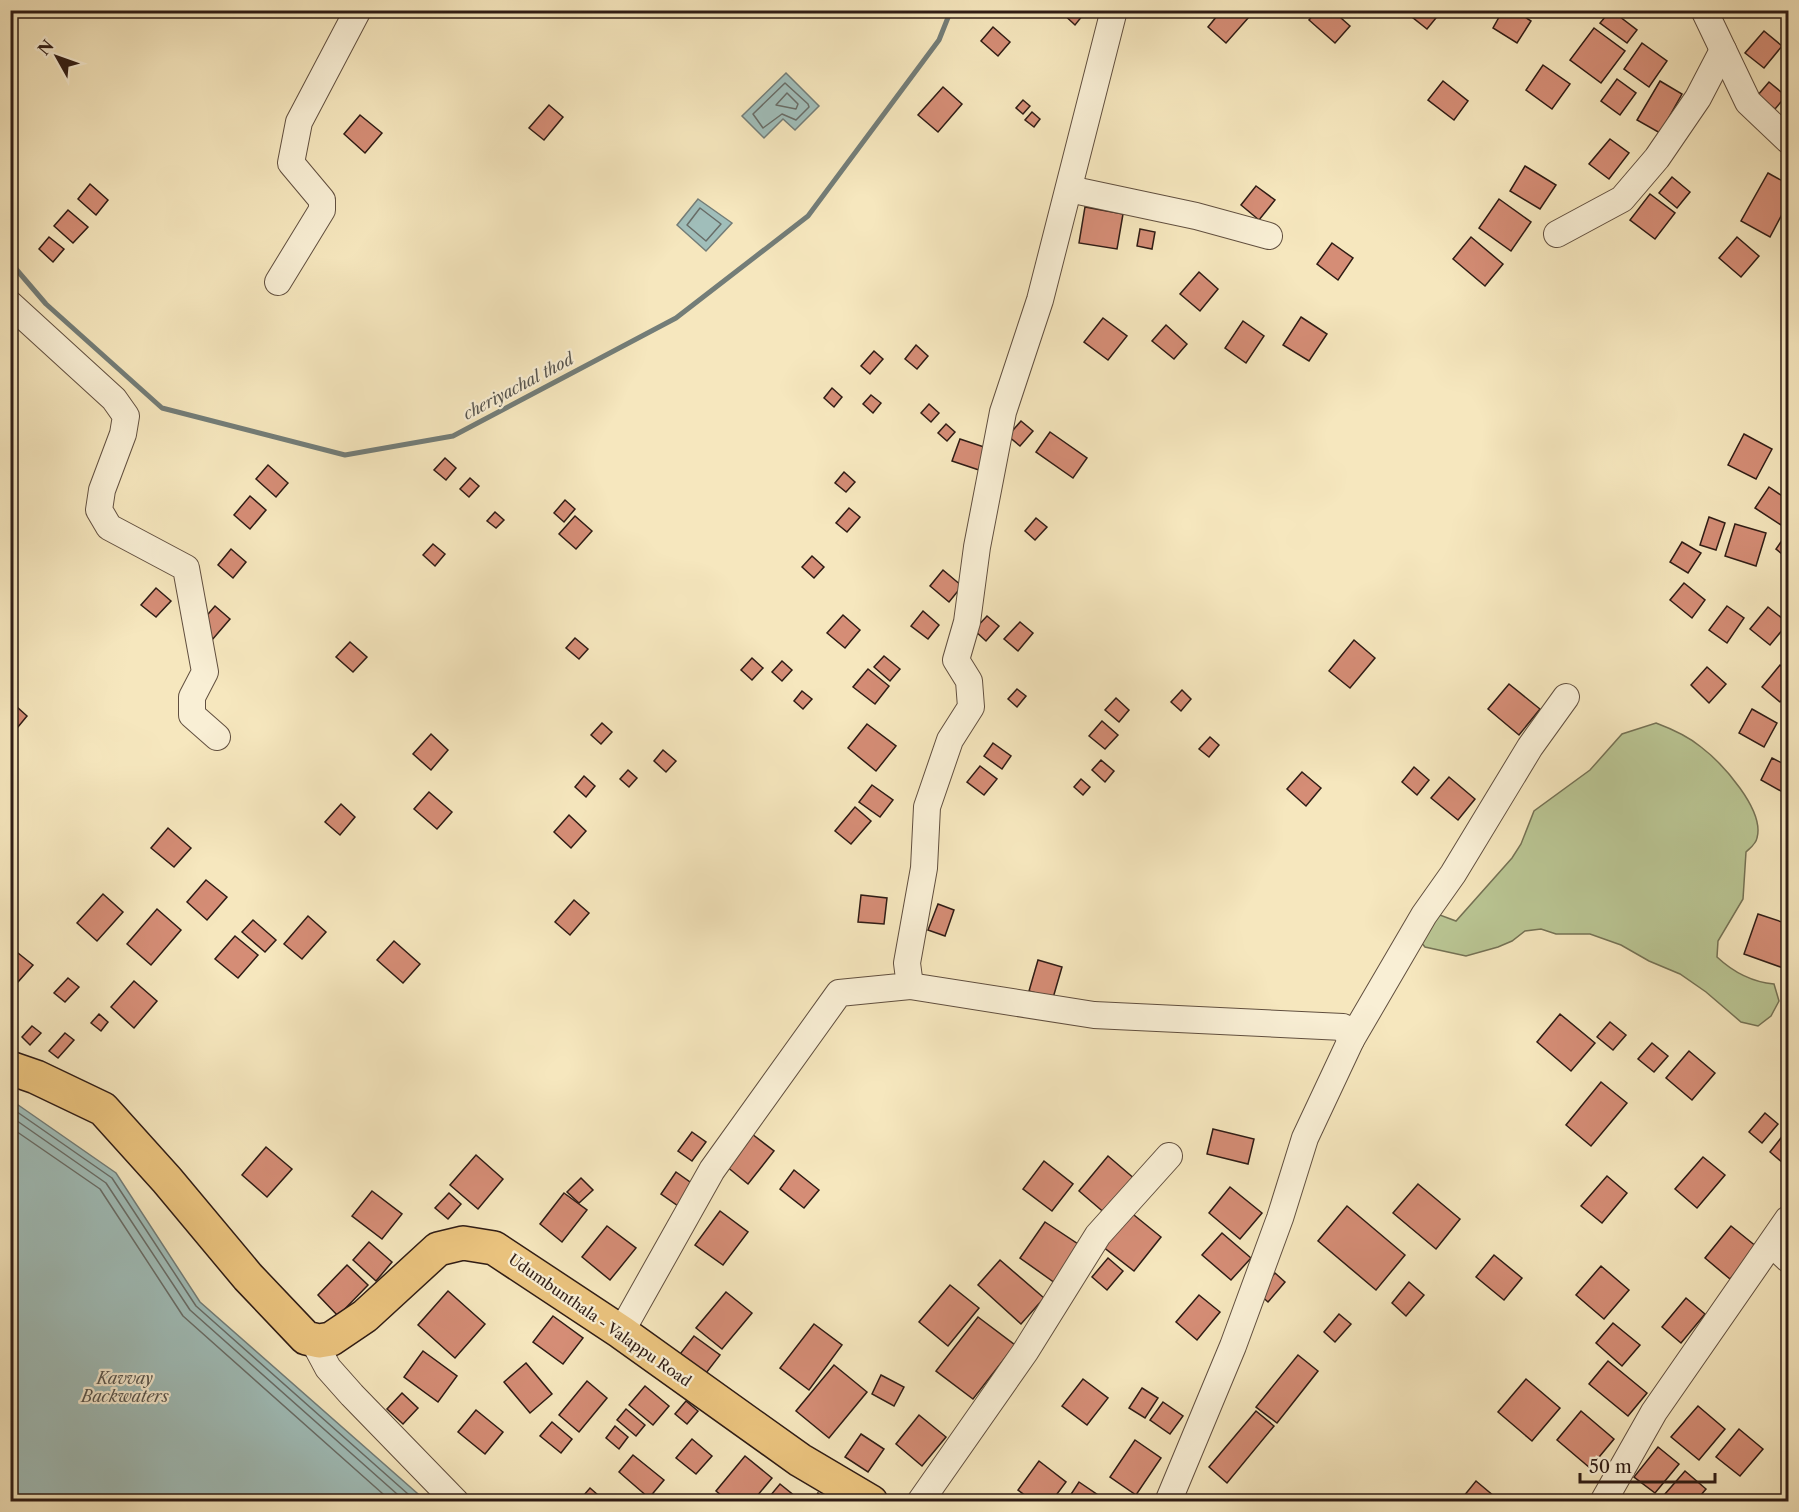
<svg xmlns="http://www.w3.org/2000/svg" width="1799" height="1512" font-family="'Libre Caslon Text',serif">
	<rect width="100%" height="100%" fill="#f6e7be"/>
	<filter id="stains"><feTurbulence type="fractalNoise" baseFrequency=".00333" numOctaves="4"/><feColorMatrix values="0 0 0 0 .2 0 0 0 0 .09 0 0 0 0 .02 0 0 0 .5 -.17"/></filter>
	<radialGradient id="worn" r=".72"><stop offset=".6" stop-color="#630" stop-opacity="0"/><stop offset="1" stop-color="#630" stop-opacity=".3"/></radialGradient>
	<path fill="#bac694" stroke="#747154" stroke-width="1.5" d="M1656,723C1672,729 1688,736 1701,747C1722,763 1765,810 1757,838C1756,844 1750,848 1746,852L1743,899L1718,941L1717,957C1733,972 1752,982 1774,984L1779,1001L1771,1016L1758,1026L1741,1022L1706,992L1680,974L1649,961L1621,945L1590,934H1556L1541,929L1525,931L1512,941L1498,947L1466,956L1425,947L1420,941L1432,919L1440,915L1456,921L1512,858L1521,844L1534,811L1590,770L1622,734Z"/>
	<g fill="#a0beba" stroke="#737d78" stroke-width="1.5">
		<polygon points="786,73 819,106 795,130 783,119 764,138 742,116"/>
		<polygon points="698,199 732,223 706,251 677,225"/>
		<polygon points="11,1100 116,1173 200,1302 426,1501 11,1501"/>
	</g>
	<g fill="none" stroke-linecap="round" stroke-linejoin="round">
		<g stroke="#686d68" stroke-width="1.5">
			<polygon points="785,83 808,104 809,107 796,120 782,114 763,128 753,114"/>
			<polygon points="787,93 798,104 796,109 776,105"/>
			<polygon points="700,208 721,224 706,241 687,225"/>
			<polyline points="10,1107 112,1178 196,1306 417,1502"/>
			<polyline points="10,1116 106,1183 190,1310 406,1502"/>
			<polyline points="10,1127 100,1189 183,1316 392,1502"/>
		</g>
		<polyline stroke="#737d78" stroke-width="5" points="10,262 46,304 162,408 345,455 453,436 676,318 808,216 939,40 951,10"/>
	</g>
	<g fill="#d58d76" stroke="#2f1c15" stroke-width="1.5">
		<polygon points="1059,10 1087,10 1075,25"/>
		<polygon points="1222,10 1243,10 1249,17 1226,43 1208,27"/>
		<polygon points="1317,10 1332,10 1350,26 1335,43 1309,20"/>
		<polygon points="1417,10 1437,10 1440,13 1427,29 1412,17"/>
		<polygon points="1503,10 1514,10 1531,21 1517,43 1493,28"/>
		<polygon points="1611,10 1637,30 1627,43 1600,23"/>
		<polygon points="993,27 1010,42 998,56 981,41"/>
		<polygon points="1594,28 1625,51 1601,83 1570,60"/>
		<polygon points="1764,31 1782,46 1764,68 1745,53"/>
		<polygon points="1642,43 1667,61 1649,87 1624,69"/>
		<polygon points="1543,65 1570,84 1552,109 1526,90"/>
		<polygon points="1617,79 1636,93 1620,115 1601,101"/>
		<polygon points="1443,81 1468,101 1454,120 1428,100"/>
		<polygon points="1660,81 1682,94 1660,133 1637,120"/>
		<polygon points="1769,82 1786,96 1775,109 1758,95"/>
		<polygon points="943,87 962,104 938,132 918,115"/>
		<polygon points="1023,100 1030,106 1023,114 1016,108"/>
		<polygon points="549,105 563,117 544,140 529,128"/>
		<polygon points="1032,112 1040,119 1034,127 1025,120"/>
		<polygon points="360,115 382,133 365,153 344,134"/>
		<polygon points="1610,139 1629,153 1609,179 1589,164"/>
		<polygon points="1525,166 1556,185 1540,209 1510,191"/>
		<polygon points="1768,173 1788,184 1788,203 1770,237 1741,221"/>
		<polygon points="1672,177 1690,192 1677,208 1659,193"/>
		<polygon points="90,184 108,200 96,215 78,199"/>
		<polygon points="1256,186 1275,200 1259,220 1241,205"/>
		<polygon points="1650,194 1675,213 1655,239 1630,220"/>
		<polygon points="1499,199 1531,222 1511,251 1479,228"/>
		<polygon points="1085,207 1123,214 1117,249 1079,243"/>
		<polygon points="68,210 88,227 73,243 54,226"/>
		<polygon points="1140,229 1155,232 1152,249 1137,246"/>
		<polygon points="49,237 64,249 53,262 39,249"/>
		<polygon points="1471,237 1503,264 1485,286 1453,259"/>
		<polygon points="1737,237 1759,256 1741,277 1719,258"/>
		<polygon points="1332,243 1353,258 1338,280 1317,264"/>
		<polygon points="1199,272 1218,289 1200,311 1180,294"/>
		<polygon points="1301,317 1327,334 1309,361 1283,345"/>
		<polygon points="1103,318 1127,336 1108,360 1084,342"/>
		<polygon points="1243,321 1264,336 1246,363 1225,348"/>
		<polygon points="1166,325 1187,344 1174,359 1152,341"/>
		<polygon points="916,345 928,356 917,369 905,359"/>
		<polygon points="874,351 883,359 870,374 861,366"/>
		<polygon points="832,388 842,397 834,407 824,398"/>
		<polygon points="871,395 881,403 873,413 863,404"/>
		<polygon points="929,404 939,413 931,422 921,413"/>
		<polygon points="1021,421 1033,431 1020,446 1008,436"/>
		<polygon points="946,424 955,432 947,441 938,433"/>
		<polygon points="1050,432 1087,458 1073,478 1036,452"/>
		<polygon points="1744,434 1772,449 1756,479 1728,465"/>
		<polygon points="960,439 987,448 979,470 952,461"/>
		<polygon points="445,458 456,468 446,480 434,470"/>
		<polygon points="268,465 288,483 276,497 256,479"/>
		<polygon points="844,472 855,482 846,492 835,483"/>
		<polygon points="470,478 479,486 469,497 460,489"/>
		<polygon points="1769,487 1788,500 1788,513 1781,525 1755,508"/>
		<polygon points="250,496 266,510 250,529 234,515"/>
		<polygon points="565,500 575,509 564,522 554,513"/>
		<polygon points="849,508 860,517 847,532 836,523"/>
		<polygon points="495,512 504,520 496,528 487,521"/>
		<polygon points="575,516 592,531 576,549 559,534"/>
		<polygon points="1709,517 1725,523 1716,550 1700,545"/>
		<polygon points="1036,518 1047,527 1035,540 1025,531"/>
		<polygon points="1735,524 1766,533 1756,566 1725,556"/>
		<polygon points="1788,532 1788,559 1776,549"/>
		<polygon points="1682,542 1701,553 1688,573 1670,562"/>
		<polygon points="433,544 445,554 435,566 423,555"/>
		<polygon points="231,549 246,562 233,578 218,565"/>
		<polygon points="812,556 824,567 814,578 802,567"/>
		<polygon points="943,570 962,586 949,602 930,586"/>
		<polygon points="1684,583 1705,600 1692,618 1670,600"/>
		<polygon points="156,588 171,601 156,617 141,605"/>
		<polygon points="215,606 230,619 212,640 197,627"/>
		<polygon points="1727,606 1744,618 1727,643 1709,630"/>
		<polygon points="1768,607 1788,623 1770,645 1750,629"/>
		<polygon points="923,611 939,625 928,639 911,626"/>
		<polygon points="843,615 860,630 845,648 827,633"/>
		<polygon points="987,616 999,626 986,641 974,630"/>
		<polygon points="1020,622 1033,633 1018,651 1004,639"/>
		<polygon points="575,638 588,649 579,659 566,648"/>
		<polygon points="1354,640 1375,658 1350,688 1329,671"/>
		<polygon points="350,642 367,657 353,672 336,657"/>
		<polygon points="884,656 900,669 890,681 874,667"/>
		<polygon points="752,658 763,668 752,680 741,670"/>
		<polygon points="782,661 792,670 782,681 772,672"/>
		<polygon points="1780,665 1788,672 1788,692 1780,702 1762,687"/>
		<polygon points="1707,667 1726,684 1709,703 1691,685"/>
		<polygon points="868,669 889,686 875,704 853,687"/>
		<polygon points="1509,684 1540,709 1519,735 1488,709"/>
		<polygon points="1017,689 1026,696 1017,707 1008,699"/>
		<polygon points="1182,690 1191,699 1181,711 1171,702"/>
		<polygon points="802,691 812,699 803,709 794,701"/>
		<polygon points="1116,698 1129,710 1119,722 1105,710"/>
		<polygon points="17,707 27,716 18,727 10,720 10,715"/>
		<polygon points="1752,709 1777,723 1764,747 1739,733"/>
		<polygon points="1102,721 1118,735 1105,749 1089,736"/>
		<polygon points="602,723 612,732 601,744 591,735"/>
		<polygon points="867,724 896,746 876,771 848,748"/>
		<polygon points="431,734 448,750 431,770 413,754"/>
		<polygon points="1210,737 1219,745 1209,757 1199,749"/>
		<polygon points="993,743 1011,756 1002,769 984,756"/>
		<polygon points="663,750 676,761 666,772 654,761"/>
		<polygon points="1772,758 1788,766 1788,795 1761,780"/>
		<polygon points="1101,760 1114,771 1105,782 1092,770"/>
		<polygon points="980,766 997,779 984,795 967,782"/>
		<polygon points="1414,767 1429,780 1417,795 1402,782"/>
		<polygon points="628,770 637,778 629,787 620,779"/>
		<polygon points="1302,772 1321,788 1306,806 1287,789"/>
		<polygon points="584,776 595,786 586,797 575,787"/>
		<polygon points="1449,777 1475,799 1458,820 1431,798"/>
		<polygon points="1081,779 1090,787 1083,795 1074,787"/>
		<polygon points="872,785 893,800 880,817 859,802"/>
		<polygon points="429,792 452,812 437,829 414,809"/>
		<polygon points="341,804 355,817 340,835 325,822"/>
		<polygon points="855,807 871,821 851,844 835,831"/>
		<polygon points="569,815 586,831 571,848 554,832"/>
		<polygon points="168,828 191,848 174,867 151,848"/>
		<polygon points="206,880 227,897 207,920 187,902"/>
		<polygon points="103,894 123,912 97,941 77,923"/>
		<polygon points="861,895 887,898 884,924 858,922"/>
		<polygon points="574,900 589,913 570,935 555,922"/>
		<polygon points="938,904 954,910 945,936 928,930"/>
		<polygon points="157,909 181,930 151,965 127,944"/>
		<polygon points="1758,914 1788,924 1788,962 1786,969 1744,954"/>
		<polygon points="308,916 326,932 302,959 284,944"/>
		<polygon points="253,920 276,940 265,952 242,932"/>
		<polygon points="235,936 258,955 238,978 215,959"/>
		<polygon points="394,941 420,964 403,983 377,960"/>
		<polygon points="13,949 33,965 10,991 10,952"/>
		<polygon points="1038,960 1062,967 1053,998 1029,991"/>
		<polygon points="68,978 79,987 65,1002 54,993"/>
		<polygon points="134,981 157,1001 134,1028 111,1007"/>
		<polygon points="99,1014 108,1022 101,1031 91,1023"/>
		<polygon points="1560,1014 1595,1043 1571,1071 1537,1042"/>
		<polygon points="1610,1022 1626,1035 1613,1050 1597,1037"/>
		<polygon points="32,1026 41,1033 30,1045 22,1037"/>
		<polygon points="65,1033 74,1040 58,1058 49,1051"/>
		<polygon points="1652,1043 1668,1056 1654,1072 1638,1059"/>
		<polygon points="1689,1051 1715,1073 1692,1100 1666,1078"/>
		<polygon points="1601,1082 1627,1103 1591,1146 1566,1125"/>
		<polygon points="1765,1113 1778,1124 1762,1143 1749,1132"/>
		<polygon points="1213,1129 1254,1139 1248,1164 1207,1154"/>
		<polygon points="1788,1129 1788,1157 1783,1163 1770,1152"/>
		<polygon points="692,1132 706,1142 692,1161 678,1151"/>
		<polygon points="752,1134 774,1151 748,1184 726,1166"/>
		<polygon points="266,1147 292,1169 267,1197 242,1175"/>
		<polygon points="476,1155 503,1179 478,1209 450,1185"/>
		<polygon points="1108,1156 1136,1180 1107,1215 1079,1191"/>
		<polygon points="1703,1157 1725,1175 1697,1208 1675,1189"/>
		<polygon points="1044,1161 1073,1184 1052,1211 1023,1189"/>
		<polygon points="794,1170 819,1190 804,1208 780,1189"/>
		<polygon points="676,1172 697,1187 681,1208 661,1194"/>
		<polygon points="1607,1176 1627,1193 1602,1223 1581,1206"/>
		<polygon points="581,1178 593,1190 579,1203 567,1192"/>
		<polygon points="1418,1184 1460,1219 1436,1249 1393,1213"/>
		<polygon points="1230,1187 1262,1213 1240,1239 1209,1213"/>
		<polygon points="372,1191 402,1214 382,1239 352,1216"/>
		<polygon points="449,1193 461,1204 448,1219 435,1208"/>
		<polygon points="564,1193 587,1210 562,1242 540,1224"/>
		<polygon points="1347,1206 1405,1255 1376,1290 1318,1241"/>
		<polygon points="720,1211 748,1232 723,1265 695,1245"/>
		<polygon points="1129,1211 1161,1237 1134,1271 1102,1246"/>
		<polygon points="1045,1222 1081,1246 1055,1283 1020,1258"/>
		<polygon points="607,1226 636,1248 610,1280 582,1257"/>
		<polygon points="1731,1226 1757,1247 1730,1279 1705,1258"/>
		<polygon points="1222,1233 1251,1258 1231,1280 1202,1255"/>
		<polygon points="369,1242 392,1262 376,1281 353,1260"/>
		<polygon points="1494,1255 1522,1278 1504,1300 1476,1277"/>
		<polygon points="1108,1258 1123,1271 1107,1290 1092,1277"/>
		<polygon points="1000,1260 1044,1298 1021,1324 978,1285"/>
		<polygon points="347,1265 368,1285 338,1316 318,1295"/>
		<polygon points="1601,1266 1629,1290 1604,1319 1576,1295"/>
		<polygon points="1275,1273 1285,1282 1268,1302 1258,1293"/>
		<polygon points="1409,1282 1424,1295 1406,1316 1392,1303"/>
		<polygon points="950,1285 979,1308 948,1346 919,1322"/>
		<polygon points="448,1291 485,1324 455,1358 418,1325"/>
		<polygon points="726,1292 752,1313 722,1349 696,1328"/>
		<polygon points="1199,1295 1220,1312 1197,1340 1176,1322"/>
		<polygon points="1686,1298 1705,1314 1681,1343 1662,1327"/>
		<polygon points="1339,1314 1351,1324 1335,1342 1324,1332"/>
		<polygon points="553,1316 583,1338 563,1364 533,1342"/>
		<polygon points="978,1317 1015,1345 973,1399 936,1371"/>
		<polygon points="1613,1323 1640,1345 1622,1366 1596,1343"/>
		<polygon points="814,1324 842,1345 809,1390 780,1368"/>
		<polygon points="694,1336 720,1355 703,1377 677,1358"/>
		<polygon points="423,1351 457,1376 438,1402 404,1377"/>
		<polygon points="1298,1355 1318,1371 1277,1423 1256,1407"/>
		<polygon points="1608,1361 1647,1393 1628,1416 1589,1384"/>
		<polygon points="526,1363 552,1394 530,1413 504,1382"/>
		<polygon points="834,1365 867,1392 829,1438 796,1411"/>
		<polygon points="881,1375 904,1387 894,1406 872,1394"/>
		<polygon points="1083,1379 1108,1398 1087,1425 1062,1406"/>
		<polygon points="1526,1379 1560,1408 1532,1441 1498,1412"/>
		<polygon points="587,1381 607,1398 579,1432 559,1415"/>
		<polygon points="645,1386 669,1406 653,1425 629,1405"/>
		<polygon points="1142,1388 1158,1398 1145,1418 1129,1408"/>
		<polygon points="402,1393 418,1408 403,1424 387,1409"/>
		<polygon points="686,1401 698,1411 687,1424 675,1414"/>
		<polygon points="1163,1402 1183,1416 1170,1434 1150,1420"/>
		<polygon points="1698,1406 1725,1429 1699,1460 1671,1437"/>
		<polygon points="626,1409 645,1425 636,1436 617,1420"/>
		<polygon points="476,1410 503,1432 485,1454 458,1432"/>
		<polygon points="1256,1411 1274,1426 1227,1483 1209,1467"/>
		<polygon points="1581,1411 1614,1439 1590,1468 1557,1440"/>
		<polygon points="919,1415 946,1437 922,1466 896,1444"/>
		<polygon points="552,1422 572,1439 561,1453 540,1436"/>
		<polygon points="615,1426 628,1437 619,1449 606,1438"/>
		<polygon points="1739,1429 1763,1449 1740,1476 1716,1457"/>
		<polygon points="861,1434 884,1449 868,1472 845,1457"/>
		<polygon points="692,1439 712,1456 696,1474 676,1458"/>
		<polygon points="1135,1440 1161,1458 1136,1495 1110,1477"/>
		<polygon points="1658,1447 1679,1464 1655,1493 1634,1477"/>
		<polygon points="633,1455 664,1480 649,1498 619,1472"/>
		<polygon points="745,1456 772,1478 752,1502 729,1502 716,1491"/>
		<polygon points="1039,1461 1066,1482 1051,1502 1034,1502 1018,1490"/>
		<polygon points="1685,1471 1706,1489 1695,1502 1674,1502 1665,1494"/>
		<polygon points="1476,1481 1501,1502 1459,1502"/>
		<polygon points="1079,1482 1098,1495 1093,1502 1066,1502"/>
		<polygon points="780,1484 796,1497 793,1502 765,1502"/>
		<polygon points="590,1488 606,1502 578,1502"/>
		<polygon points="818,1493 828,1502 812,1502"/>
		<polygon points="1616,1493 1632,1502 1611,1502"/>
	</g>
	<g fill="none" stroke-linecap="round" stroke-linejoin="round">
		<g stroke="#614f3f" stroke-width="28">
			<g id="minor">
				<polyline points="1704,10 1748,102 1788,140"/>
				<polyline points="1069,189 1196,216 1269,236"/>
				<polyline points="1557,234 1622,199 1657,158 1698,98 1723,50"/>
				<polyline points="278,282 322,210 322,200 291,163 299,122 358,10"/>
				<polyline points="10,304 114,399 126,416 123,434 102,490 99,510 109,527 186,568 205,672 192,697 192,715 217,737"/>
				<polyline points="910,986 1094,1015 1343,1027 1351,1040 1305,1138 1280,1218 1233,1346 1168,1502"/>
				<polyline points="1351,1040 1424,915 1453,874 1530,747 1566,697"/>
				<polyline points="1772,1244 1788,1259"/>
				<polyline points="621,1332 712,1170 839,993 910,986 907,963 924,868 927,807 950,740 971,707 969,681 956,660 967,622 977,547 1003,412 1040,300 1114,10"/>
				<polyline points="313,1340 328,1368 352,1395 456,1502"/>
				<polyline points="920,1502 1025,1352 1098,1235 1169,1156"/>
				<polyline points="1603,1502 1654,1412 1788,1219"/>
			</g>
		</g>
		<g stroke="#2f1c15" stroke-width="36">
			<polyline id="major" points="10,1068 36,1077 103,1109 167,1180 248,1277 306,1338 319,1341 331,1339 365,1316 438,1249 463,1243 494,1248 621,1332 800,1460 871,1502"/>
		</g>
		<use href="#minor" stroke="#f9efd5" stroke-width="26"/>
		<use href="#major" stroke="#ebc47f" stroke-width="33"/>
	</g>
	<g text-anchor="middle" dominant-baseline="central" stroke-width="4.5" stroke-linejoin="round" paint-order="stroke">
		<g font-size="15" fill="#2f1c15" stroke="#f9efd5">
			<text transform="translate(600 1320) rotate(35)">Udumbunthala - Valappu Road</text>
		</g>
		<g font-size="16" font-style="italic" fill="#57554f" stroke="#f9efd5">
			<text transform="translate(518 386) rotate(-28)">cheriyachal thod</text>
			<text x="125" y="1378">Kavvay<tspan x="125" dy="18">Backwaters</tspan></text>
		</g>
	</g>
	<rect width="1799" height="1512" fill="none" stroke="#f6e7be" stroke-width="36"/>
	<rect x="12" y="12" width="1775" height="1488" fill="none" stroke="#2f1c15" stroke-width="3"/>
	<rect x="18" y="18" width="1763" height="1476" fill="none" stroke="#2f1c15" stroke-width="1.5"/>
	<g transform="translate(57 57) rotate(310)" stroke="#f9efd5" stroke-width="4.5" paint-order="stroke">
	<path d="M0-4.5L10 22L0 15L-10 22Z" fill="#2f1c15"/>
	<text y="-9" font-size="16" font-weight="bold" text-anchor="middle" fill="#2f1c15">N</text>
	</g>
	<path d="M1580 1473v9h135v-9" fill="none" stroke="#2f1c15" stroke-width="3"/>
	<text x="1589" y="1473" font-size="18" fill="#2f1c15" stroke="#f9efd5" stroke-width="4.5" paint-order="stroke">50 m</text>
	<rect width="100%" height="100%" filter="url(#stains)"/>
	<rect width="100%" height="100%" fill="url(#worn)"/>
</svg>
